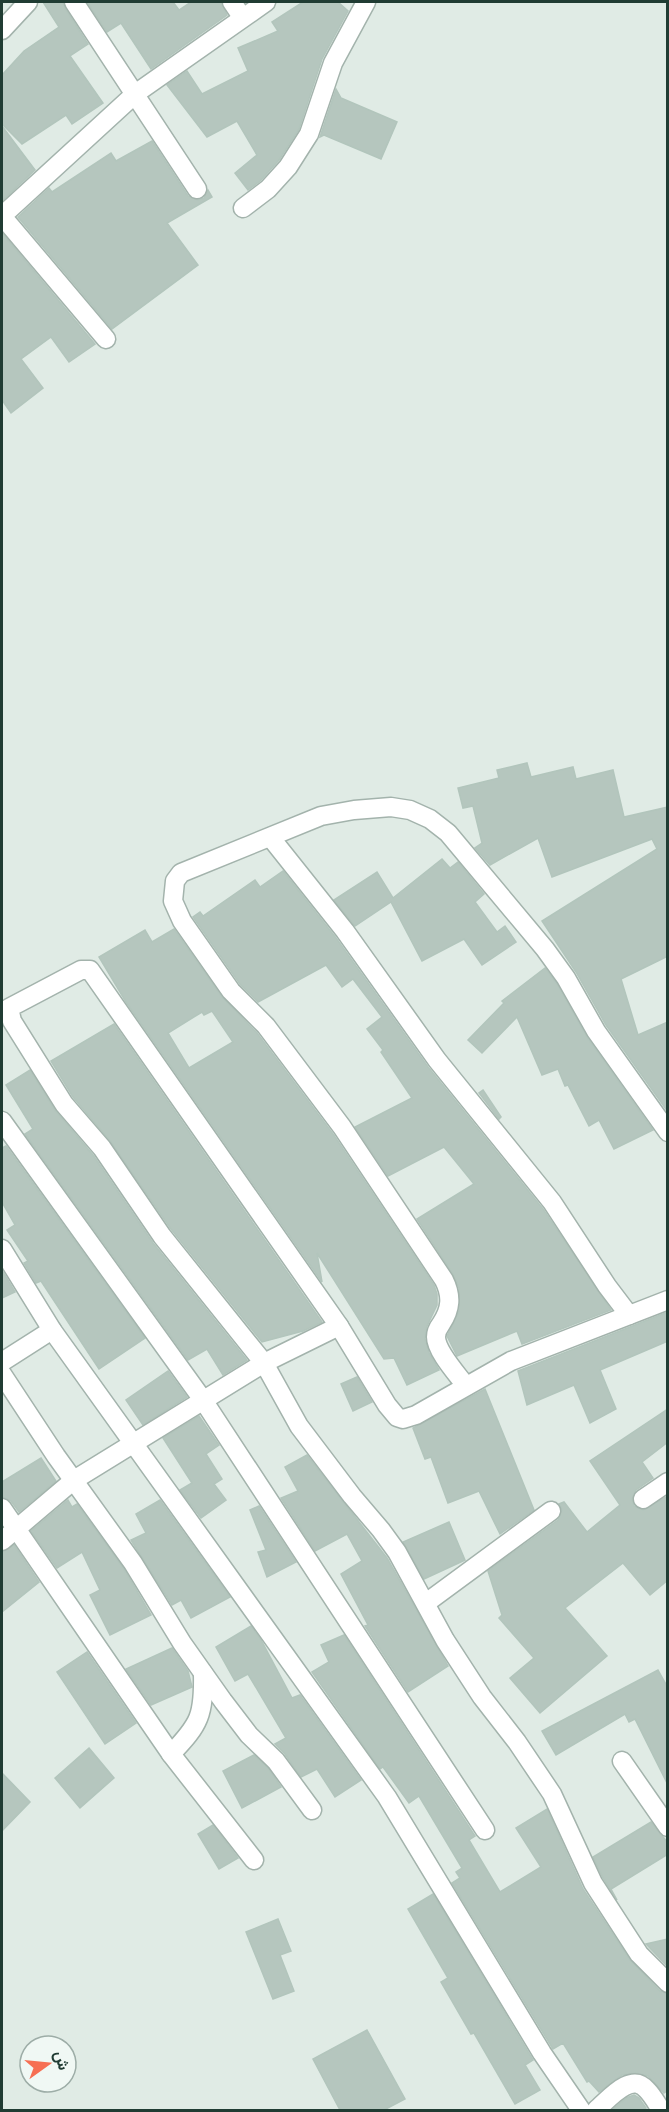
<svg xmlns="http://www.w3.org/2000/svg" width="669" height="2112" font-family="Commissioner,Vazirmatn,sans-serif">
	<rect width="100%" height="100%" fill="#e0ebe5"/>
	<g fill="#b5c6be" stroke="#b2c5bc" stroke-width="1.5" fill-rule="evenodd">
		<polygon points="43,2 63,2 65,8 88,44 70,56 103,103 72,124 66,115 22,144 2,124 2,75 24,51 59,27"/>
		<polygon points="87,2 173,2 179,10 191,2 221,2 227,15 151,69 121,23 107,32"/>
		<polygon points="303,2 338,2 348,11 322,59 299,129 279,160 260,181 248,190 235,173 257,155 237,121 207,137 167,85 187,71 202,94 248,71 238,48 278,31 272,22"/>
		<polygon points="336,89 341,98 397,122 381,159 324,135 320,137"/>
		<polygon points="2,126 35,170 2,201"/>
		<polygon points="152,141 188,196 198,200 204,198 208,190 212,197 167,223 198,265 112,329 18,217 49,188 52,192 111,153 116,161"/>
		<polygon points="2,233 95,344 69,362 51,337 21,359 43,388 11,413 2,400"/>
		<polygon points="527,763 531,777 573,767 576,779 613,770 624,817 668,807 668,956 621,979 638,1035 668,1022 668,1112 606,1025 576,972 542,921 657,849 652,839 552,877 538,838 490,865 475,848 482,843 473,806 463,808 458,788 499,778 497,770"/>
		<polygon points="442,859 450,868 458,862 484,894 475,902 497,932 505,926 516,942 482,965 464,939 422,961 391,902 355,926 334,900 377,872 393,898"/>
		<polygon points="283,871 336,938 428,1067 543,1209 611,1310 522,1344 517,1331 457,1356 447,1336 459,1311 459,1288 453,1274 417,1219 474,1184 444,1147 388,1176 355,1127 412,1098 381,1052 383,1050 367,1029 382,1017 353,979 342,987 326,965 258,1002 240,984 193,917 200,912 203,916 255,880 260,887"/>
		<path d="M174,929L222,997L257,1033L333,1134L434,1285L437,1294V1305L427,1326L425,1339L429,1353L439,1370L407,1385L394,1358L384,1359L317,1253L322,1282L126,1002L99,957L145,930L152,942ZM212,1011L233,1042L189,1068L168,1033L202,1012L204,1015Z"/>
		<polygon points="545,968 557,984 587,1037 653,1130 614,1149 599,1120 589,1126 568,1085 565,1086 558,1069 542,1075 517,1017 482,1053 468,1040 504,1003 502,1001"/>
		<polygon points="114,1024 322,1322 303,1331 262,1342 171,1229 111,1142 73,1097 51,1061"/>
		<polygon points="30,1070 55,1110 93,1155 153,1243 247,1360 223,1375 207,1349 188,1360 25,1134 33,1129 6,1085"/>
		<polygon points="483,1090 501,1117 499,1119 479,1093"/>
		<polygon points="6,1146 145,1338 99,1369 41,1281 36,1283 24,1263 28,1261 7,1230 15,1225 2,1202 2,1148"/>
		<polygon points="3,1272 15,1292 2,1298 2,1273"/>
		<polygon points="668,1312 668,1341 600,1370 616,1409 590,1423 574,1385 527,1405 518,1371"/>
		<polygon points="168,1371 187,1397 143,1425 126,1400"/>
		<polygon points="357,1377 372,1402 353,1411 341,1384"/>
		<polygon points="485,1389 534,1510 500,1534 479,1491 448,1503 431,1457 425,1459 413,1428"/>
		<polygon points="668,1409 668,1442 642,1462 653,1478 636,1490 632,1499 634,1506 643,1510 666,1497 668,1498 668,1580 650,1595 623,1563 565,1608 607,1656 540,1713 510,1678 534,1658 499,1618 502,1615 488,1571 558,1520 562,1510 559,1504 564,1502 587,1532 620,1505 590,1461"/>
		<polygon points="199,1416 219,1445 206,1454 222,1479 214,1484 226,1500 201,1518 180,1490 192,1483 163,1438"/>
		<polygon points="307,1455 387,1558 448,1666 408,1692 365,1626 368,1625 341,1574 362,1561 347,1534 315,1551 281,1498 298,1491 285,1467"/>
		<polygon points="41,1458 56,1481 19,1512 11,1501 2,1497 2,1482"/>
		<polygon points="68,1500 72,1507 77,1504 124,1569 151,1615 110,1635 90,1595 100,1590 82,1552 57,1568 31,1531"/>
		<polygon points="160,1500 230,1597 191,1618 181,1600 172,1605 131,1540 146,1533 136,1514"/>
		<polygon points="259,1506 296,1562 267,1577 258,1552 266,1550 250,1510"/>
		<polygon points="449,1522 465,1560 424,1579 403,1542"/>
		<polygon points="14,1545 39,1582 2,1612 2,1552"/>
		<polygon points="251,1626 261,1640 292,1698 300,1695 361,1780 335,1797 317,1769 301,1777 285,1754 275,1744 286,1738 248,1674 235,1681 216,1647"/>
		<polygon points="344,1635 475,1836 469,1840 500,1892 541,1867 516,1828 547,1809 583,1889 630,1960 660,1991 668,1994 668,2090 664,2093 648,2076 636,2073 622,2075 599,2092 589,2081 587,2082 563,2043 553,2049 452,1883 460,1878 456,1872 462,1868 419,1796 409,1803 383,1767 380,1769 312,1672 329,1662 321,1645"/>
		<polygon points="172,1648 188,1671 192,1687 151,1705 126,1669"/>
		<polygon points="87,1652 136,1723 105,1744 57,1672"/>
		<polygon points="658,1670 668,1688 668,1785 635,1719 629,1722 625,1714 556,1755 542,1731"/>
		<polygon points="89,1748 114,1778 80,1808 55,1778"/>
		<polygon points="254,1755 268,1768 281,1787 242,1808 223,1771"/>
		<polygon points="2,1773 30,1802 2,1831"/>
		<polygon points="651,1822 668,1843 668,1854 611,1889 617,1900 603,1878 593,1857"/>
		<polygon points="213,1825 238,1858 219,1869 198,1834"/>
		<polygon points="433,1894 533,2060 525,2065 540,2090 515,2104 474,2033 471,2034 441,1982 448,1978 408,1909"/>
		<polygon points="278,1919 291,1951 280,1955 294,1991 273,1999 246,1932"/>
		<polygon points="668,1939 668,1967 646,1944"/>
		<polygon points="367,2030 405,2099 384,2110 340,2110 313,2059"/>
		<polygon points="634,2095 639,2098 646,2108 643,2110 613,2109 626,2098"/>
	</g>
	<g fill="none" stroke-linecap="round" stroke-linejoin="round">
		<g stroke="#a3b3ac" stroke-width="21">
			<g id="minor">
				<polyline points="74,2 197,189"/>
				<polyline points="232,2 242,17"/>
				<polyline points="2,30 28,2"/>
				<polyline points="243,208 268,189 288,167 309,134 333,63 366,2"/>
				<polyline points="106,339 2,216 135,94 266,2"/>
				<polyline points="271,838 345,931 437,1060 552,1202 607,1286 629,1315"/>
				<polyline points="2,1121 203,1400 485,1830"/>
				<polyline points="2,1249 52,1330 387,1797 542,2053 581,2110"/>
				<polyline points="668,1300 511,1361 416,1415 403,1419 397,1417 387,1405 339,1326 90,970 81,970 9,1008 12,1021 64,1104 102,1148 162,1236 264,1363 299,1426 352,1496 381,1530 397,1552 445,1640 482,1697 517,1742 552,1794 593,1883 639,1954 668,1983"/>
				<polyline points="2,1362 52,1330"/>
				<polyline points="2,1374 56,1456 133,1563 182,1643 223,1701 249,1735 276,1761 312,1810"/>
				<path d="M466,1386C457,1374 436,1351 436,1337C436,1332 438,1328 441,1324C451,1309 452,1296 444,1280L342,1127L266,1026L231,991L182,921L173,901L175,881L181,873L321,816L354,810L391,807L410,810L430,819L448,833L545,949L566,978L596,1031L668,1132"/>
				<polyline points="643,1499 668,1482"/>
				<polyline points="2,1508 171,1754 254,1860"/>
				<polyline points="2,1541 74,1480 264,1363 339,1326"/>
				<polyline points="426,1603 551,1511"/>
				<path d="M171,1754C200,1724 204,1715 203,1673"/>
				<polyline points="622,1761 668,1827"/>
				<path d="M596,2110C609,2099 631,2071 647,2090C653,2096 657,2104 661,2110"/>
			</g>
		</g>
		<use href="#minor" stroke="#fff" stroke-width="18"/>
	</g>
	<rect width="669" height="2112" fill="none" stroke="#203c33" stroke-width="6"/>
	<g transform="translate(48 2064) rotate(75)"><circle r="28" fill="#f0f8f4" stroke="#9dada7" stroke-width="1.5"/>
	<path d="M0-4.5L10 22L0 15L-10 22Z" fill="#f66f53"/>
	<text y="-9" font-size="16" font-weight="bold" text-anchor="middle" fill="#203c33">ش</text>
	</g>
</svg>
